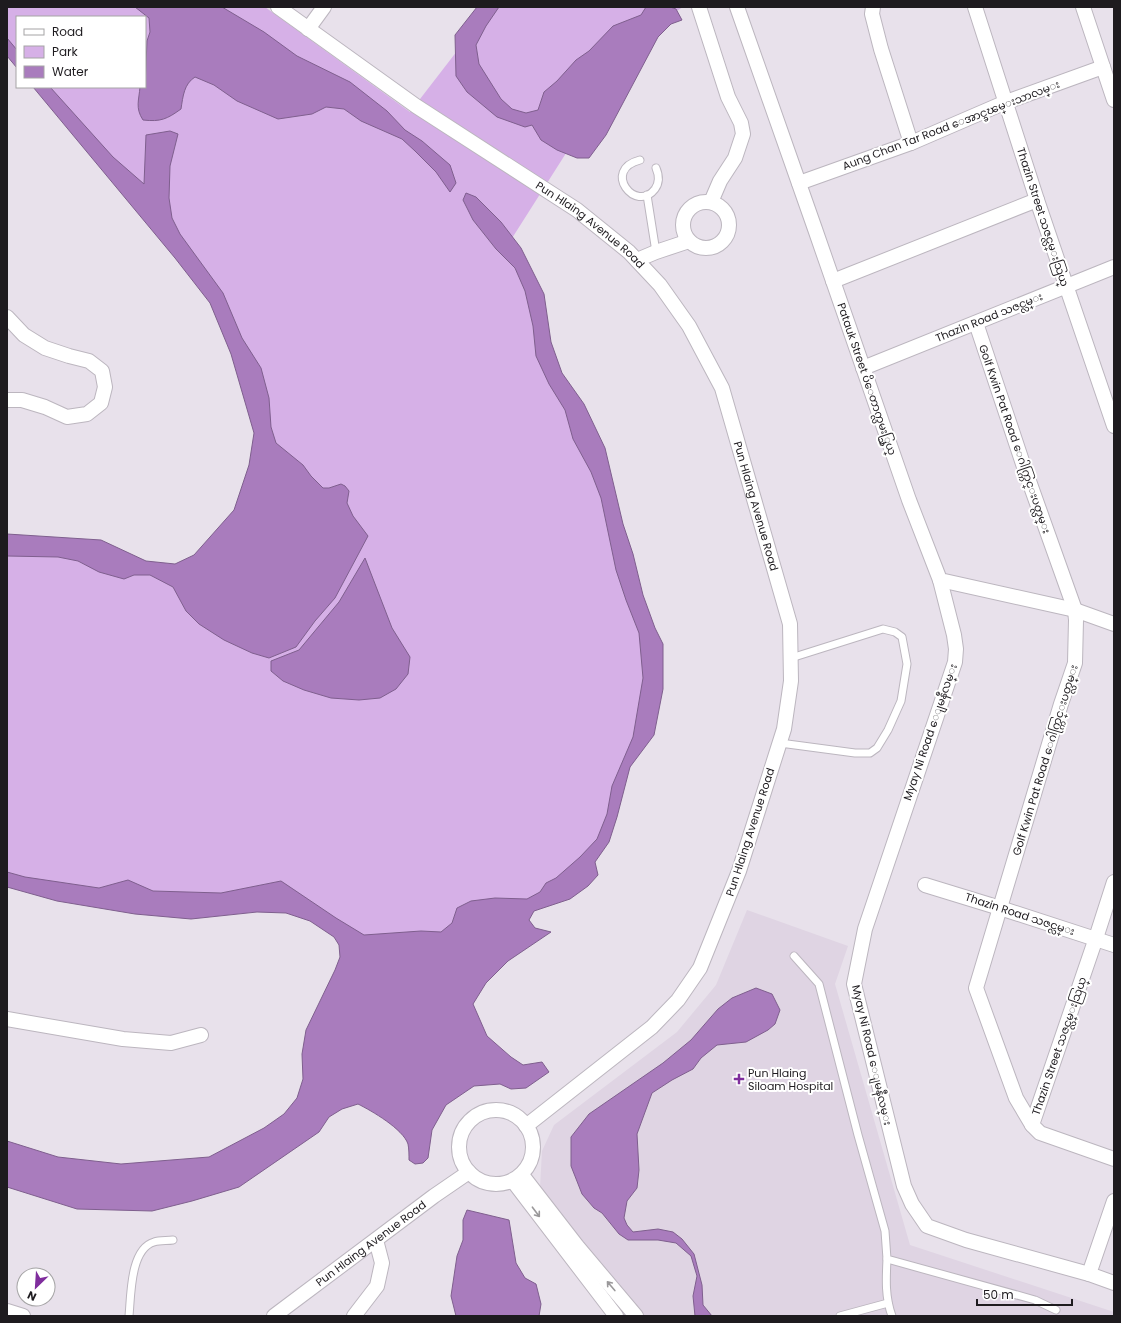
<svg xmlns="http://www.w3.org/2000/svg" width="1121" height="1323" font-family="Poppins,'Noto Sans Myanmar',sans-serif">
	<rect width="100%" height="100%" fill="#e8e1eb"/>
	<polygon fill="#dfd4e3" points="747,910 848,946 835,984 910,1245 1114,1312 1114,1316 644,1316 605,1270 540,1188 542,1151 554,1125 677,1032 716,985"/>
	<polygon fill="#d6b0e7" points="7,7 265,7 410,112 491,7 683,7 643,32 507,246 533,287 552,362 593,454 650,642 647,722 605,836 452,981 283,899 136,903 7,878 7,545 203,580 268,456 216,297 42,87 145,87 145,17 17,17 17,57 7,45"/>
	<g fill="#a97cbd" stroke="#7f5f8e">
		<path d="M135,7H222L264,32L297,56L350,82L387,111L405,130L422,141L450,165L456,183L450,192L436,172L415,151L402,139L361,121L344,109L326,107L312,114L278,119L237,101L214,85L195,77C184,84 183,96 181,109C167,119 161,122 143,120C135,108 139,100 140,87H145L147,41L150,32L149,18Z"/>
		<polygon points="477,7 499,7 486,26 476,45 479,64 501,99 512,109 526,113 538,110 544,92 557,81 576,60 589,51 613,26 641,15 646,7 670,7 676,9 682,20 671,24 658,37 606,135 589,158 577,158 557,150 541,140 532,125 525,127 497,117 467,92 456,76 455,35"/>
		<polygon points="7,38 17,50 17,68 7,56"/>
		<polygon points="33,87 50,87 113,157 144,184 146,135 170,131 178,134 170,166 169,198 172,218 180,234 223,293 242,338 261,368 269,398 271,427 276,443 303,465 311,476 323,488 329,488 341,484 345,486 349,491 347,503 353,516 368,536 335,598 315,621 296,647 269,658 252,653 224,640 199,624 186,611 173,587 150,575 134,575 124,579 99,572 78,561 58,557 7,556 7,534 101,540 146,561 175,564 194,555 234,510 249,465 254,433 231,354 210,303 175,258"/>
		<path d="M466,193L476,197L501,222L521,248L544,294L551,342L562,373L584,404L605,448L623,524L633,554L643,595L655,628L663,644V689L654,735L630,767L617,817L609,842L595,862L598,875L588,886L570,899L534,911L529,920L535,928L551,932L508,961L486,983L473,1004L487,1036L511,1057L523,1065L542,1062L549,1072L526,1088L511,1089L500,1084L474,1086L446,1105L432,1130L428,1158L423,1163L415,1164L409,1160C409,1155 409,1149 408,1144C403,1129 372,1111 358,1104L342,1109L329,1117L319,1132L239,1187L192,1201L152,1211L77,1209L7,1187V1141L58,1157L121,1164L209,1157L264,1128L284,1114L297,1098L303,1079L302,1054L306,1030L335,970L340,957L339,945L334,937L310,921L286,913L257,912L191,919L135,914L57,901L7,887V872L25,877L99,888L128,880L153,891L221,893L281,881L336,918L364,935L421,931L441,932L452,923L457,908L471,901L495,898L527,899L540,892L546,883L556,878L580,857L597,839L607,814L612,786L633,737L643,678L639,633L626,600L616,570L601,498L591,472L573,439L565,410L549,384L536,356L533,326L525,291L515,268L496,249L473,220L463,200Z"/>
		<polygon points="365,558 392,628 410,657 408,674 396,689 380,698 359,700 331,698 304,690 283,681 271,671 271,661 299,650 339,602"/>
		<polygon points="756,988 772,994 780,1010 775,1024 768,1030 746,1042 717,1045 701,1058 693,1069 672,1080 652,1093 637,1134 639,1170 637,1188 627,1201 624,1218 627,1225 633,1232 658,1229 673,1232 682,1239 694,1254 702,1285 703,1305 712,1316 695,1316 693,1296 697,1276 691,1256 676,1243 658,1240 628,1240 619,1234 602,1213 594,1208 582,1194 571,1166 571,1137 589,1114 663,1063 691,1040 718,1009 732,998"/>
		<polygon points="467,1210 509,1220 516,1263 525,1278 536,1284 541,1304 539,1316 456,1316 451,1296 457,1256 463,1240 463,1220"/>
	</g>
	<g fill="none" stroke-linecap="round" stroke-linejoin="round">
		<g stroke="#bcb6bf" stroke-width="9">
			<g id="service">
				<path d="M640,160C601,170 636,214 655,189C660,182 659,175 656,168"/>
				<polyline points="647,195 656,252"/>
				<polyline points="780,743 855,753 870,753 877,748 888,730 901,701 907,664 902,637 895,632 883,629 791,658"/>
				<polyline points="794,956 819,984 858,1135 885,1231 887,1259 1035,1300 1056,1310"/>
				<path d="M887,1259C886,1279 885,1297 892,1316"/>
				<path d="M129,1316C131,1296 130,1249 154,1242C160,1240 167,1241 173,1240"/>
				<polyline points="840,1316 888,1303"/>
			</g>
		</g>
		<g stroke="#bcb6bf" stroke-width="16">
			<g id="minor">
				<path id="s1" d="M278,7L416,106L577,210L629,252L660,285L689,326L722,388L790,624L791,681L784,729L739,871L700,968L678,1000L652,1027L526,1126"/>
				<polyline points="699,7 728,97 741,123 743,134 735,158 720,181 711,202"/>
				<polyline points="737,7 815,229 909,500 940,580 1075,610 1114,624"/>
				<polyline points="873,7 872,14 881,49 911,143"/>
				<polyline points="975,7 1037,200 1114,426"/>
				<polyline points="1083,7 1114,100"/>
				<polyline points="308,29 324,7"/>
				<polyline points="799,183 911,143 1006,102 1103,67"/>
				<circle cx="706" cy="225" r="23"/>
				<polyline points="637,260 656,252 689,241"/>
				<polyline points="833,281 1037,200"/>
				<polyline points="7,317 24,335 45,348 69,356 89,361 102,371 105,387 101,403 87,414 67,417 45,407 22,400 7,400"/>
				<polyline points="976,323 1024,467 1075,610 1076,620 1075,663 1061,704 976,988 1016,1098 1032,1125"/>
				<polyline points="863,368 1114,267"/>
				<polyline points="940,580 954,635 956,649 955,662 865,929 854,984 904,1186 912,1204 927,1226 966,1240 1089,1274"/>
				<polyline points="1114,882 1096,938 1032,1125 1040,1133 1114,1159"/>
				<polyline points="925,885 1000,908 1114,945"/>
				<polyline points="7,1019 123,1039 171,1043 201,1035"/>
				<circle cx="496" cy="1147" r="37"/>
				<polyline points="522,1175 577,1246 636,1316"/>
				<polyline points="513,1181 616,1316"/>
				<polyline points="1114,1201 1089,1274 1114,1283"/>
				<polyline points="7,1311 23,1316"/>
				<path id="s2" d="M274,1316L434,1196L469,1172"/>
				<polyline points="354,1316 377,1286 382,1263 376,1240"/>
			</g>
		</g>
		<use href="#service" stroke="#fff" stroke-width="7"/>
		<use href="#minor" stroke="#fff" stroke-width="14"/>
	</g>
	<defs><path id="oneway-shaft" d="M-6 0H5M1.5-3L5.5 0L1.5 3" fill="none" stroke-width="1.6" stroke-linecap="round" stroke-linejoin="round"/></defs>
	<g stroke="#9a989a">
		<use href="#oneway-shaft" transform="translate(536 1212) rotate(53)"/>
		<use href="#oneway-shaft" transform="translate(611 1286) rotate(-130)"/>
	</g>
	<path fill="#7f2d9d" stroke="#fff" stroke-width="1.5" d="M737 1073h4v4h4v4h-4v4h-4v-4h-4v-4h4z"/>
	<g text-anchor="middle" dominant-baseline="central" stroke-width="4" stroke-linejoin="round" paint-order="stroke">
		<g font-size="11" fill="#1e1b1f" stroke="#fff">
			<text transform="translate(951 125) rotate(-21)">Aung Chan Tar Road ေအာင္ခၽမ္းသာလမ္း</text>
			<text transform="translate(1043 217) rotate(72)">Thazin Street သဇင္လမ္းသြယ္</text>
			<text stroke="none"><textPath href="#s1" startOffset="381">Pun Hlaing Avenue Road</textPath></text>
			<text transform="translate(989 317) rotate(-22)">Thazin Road သဇင္လမ္း</text>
			<text transform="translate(867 379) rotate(71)">Patauk Street ပိေတာက္လမး္သြယ္</text>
			<text transform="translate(1015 439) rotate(71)">Golf Kwin Pat Road ေဂါက္ကြင္းပတ္လမ္း</text>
			<text stroke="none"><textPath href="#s1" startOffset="717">Pun Hlaing Avenue Road</textPath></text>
			<text transform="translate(930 732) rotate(-71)">Myay Ni Road ေျမနီလမ္း</text>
			<text transform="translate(1045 760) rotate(-73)">Golf Kwin Pat Road ေဂါက္ကြင္းပတ္လမ္း</text>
			<text transform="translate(750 832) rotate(-72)">Pun Hlaing Avenue Road</text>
			<text transform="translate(1020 914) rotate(18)">Thazin Road သဇင္လမ္း</text>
			<text transform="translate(1059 1046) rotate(-71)">Thazin Street သဇင္လမ္းသြယ္</text>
			<text transform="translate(872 1055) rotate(77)">Myay Ni Road ေျမနီလမ္း</text>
			<text stroke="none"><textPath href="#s2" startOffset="121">Pun Hlaing Avenue Road</textPath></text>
		</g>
		<g font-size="11" fill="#1e1b1f" stroke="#fff" text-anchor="start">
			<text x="748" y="1073">Pun Hlaing<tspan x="748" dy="13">Siloam Hospital</tspan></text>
		</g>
	</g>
	<rect width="1121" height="1323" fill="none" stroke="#1e1b1f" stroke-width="16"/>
	<rect x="16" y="16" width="130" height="72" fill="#ffffff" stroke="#a5a4a5"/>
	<rect x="24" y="29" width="20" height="6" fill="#ffffff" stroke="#a5a4a5"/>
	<text x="52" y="36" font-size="12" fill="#1e1b1f">Road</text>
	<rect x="24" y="46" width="20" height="12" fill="#d6b0e7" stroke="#a5a4a5"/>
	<text x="52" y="56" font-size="12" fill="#1e1b1f">Park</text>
	<rect x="24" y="66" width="20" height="12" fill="#a97cbd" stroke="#a5a4a5"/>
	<text x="52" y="76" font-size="12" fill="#1e1b1f">Water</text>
	<g transform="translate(36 1287) rotate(205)"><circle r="19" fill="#ffffff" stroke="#a5a4a5"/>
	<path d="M0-3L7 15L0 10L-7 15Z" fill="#7f2d9d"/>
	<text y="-6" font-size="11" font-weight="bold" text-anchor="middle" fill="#1e1b1f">N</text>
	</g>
	<path d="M977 1299v6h95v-6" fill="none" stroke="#1e1b1f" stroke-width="2"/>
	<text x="983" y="1299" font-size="12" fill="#1e1b1f" stroke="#ffffff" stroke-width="3" paint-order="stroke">50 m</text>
</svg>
